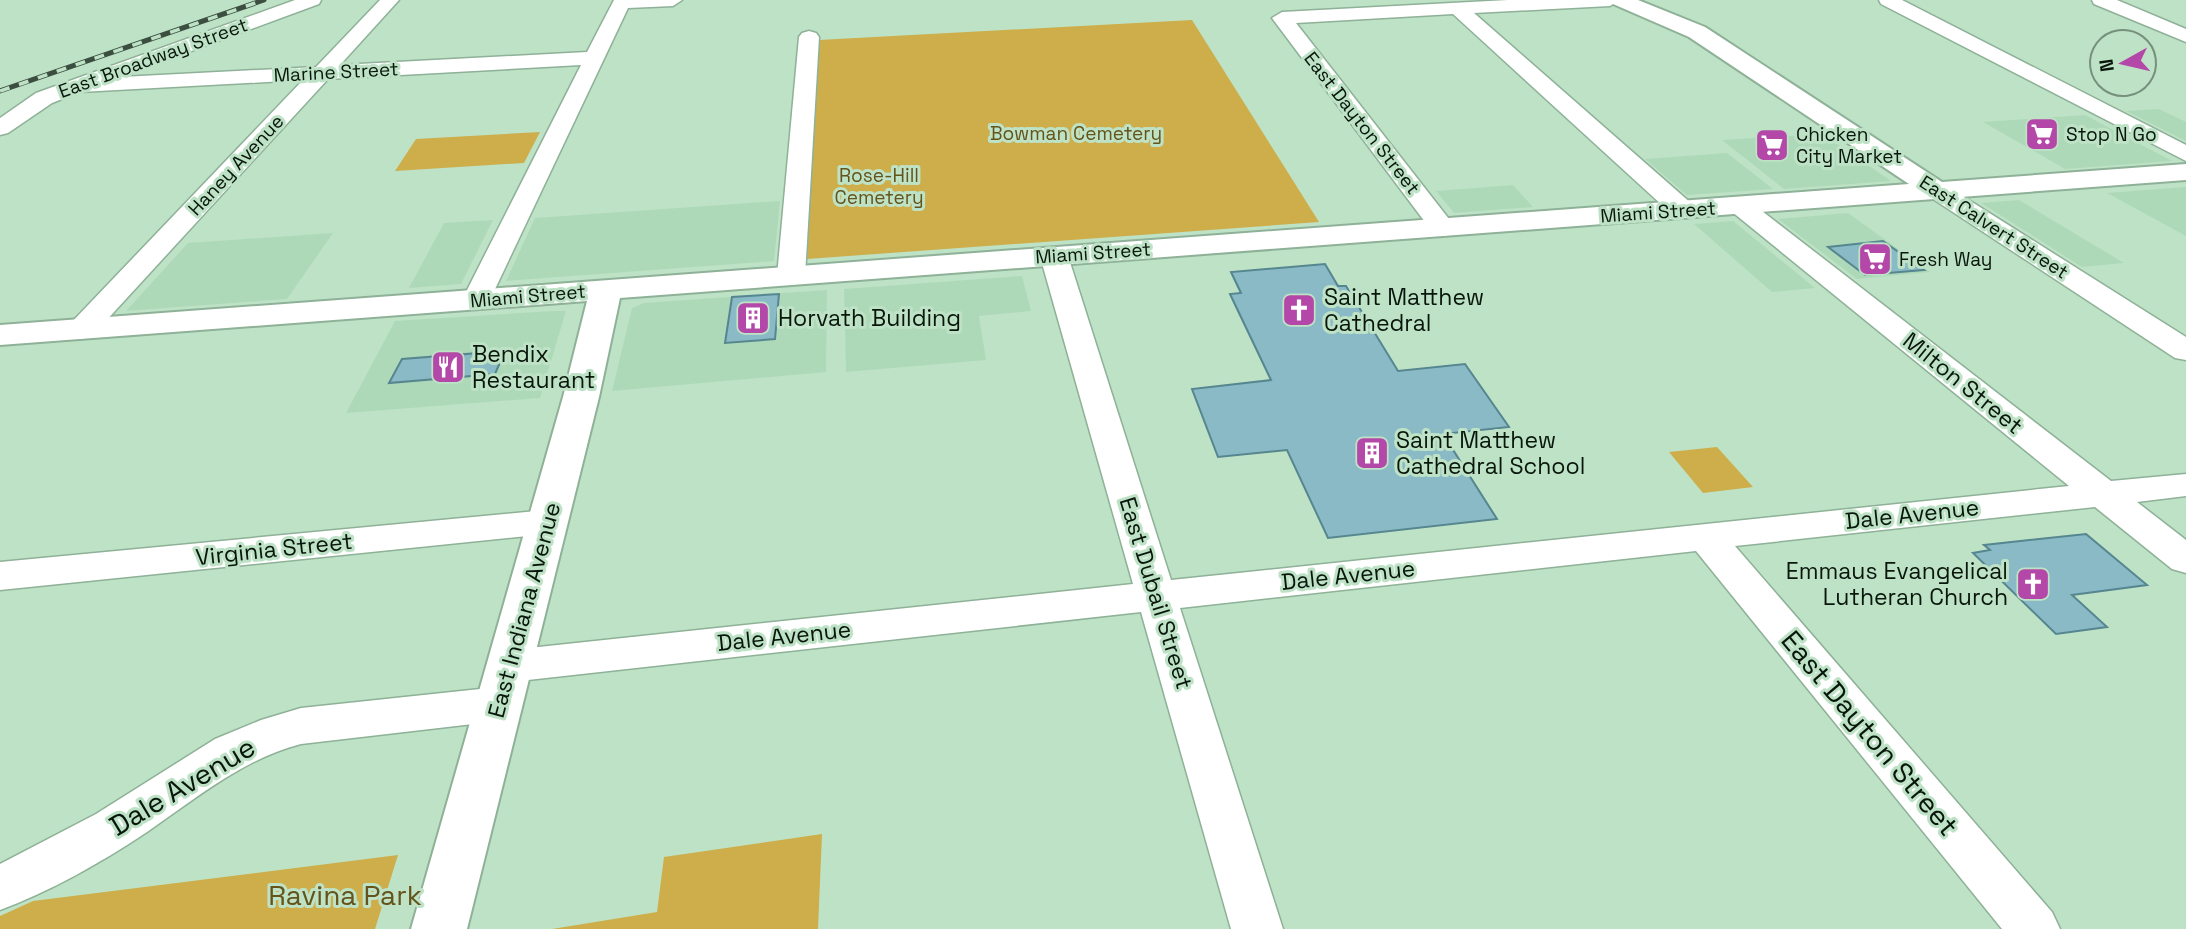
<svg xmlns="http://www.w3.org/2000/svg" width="2186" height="929" font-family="'Space Grotesk',sans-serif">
	<rect width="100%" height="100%" fill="#bee2c6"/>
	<g fill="#aed9b8">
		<polygon points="2159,109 2186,122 2186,141 2126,111"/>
		<polygon points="2085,115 2172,161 2065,169 1983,122"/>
		<polygon points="1823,134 1891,181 1784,189 1722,140"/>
		<polygon points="1727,153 1773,189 1687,195 1645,159"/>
		<polygon points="1513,185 1533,207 1454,213 1436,191"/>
		<polygon points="2186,187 2186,236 2107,193"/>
		<polygon points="2019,200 2124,263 2082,267 1981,203"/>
		<polygon points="780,201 774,261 506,281 535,218"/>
		<polygon points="1848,213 1930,272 1857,279 1778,219"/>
		<polygon points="493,220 461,284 409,288 444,223"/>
		<polygon points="1733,221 1815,288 1772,292 1694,224"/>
		<polygon points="333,233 287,299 126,311 188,243"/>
		<polygon points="1022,276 1031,311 979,316 986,360 846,372 844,289"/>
		<polygon points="827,290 826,372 612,391 632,308 644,303"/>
		<polygon points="553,311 566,311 540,398 346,413 395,321"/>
	</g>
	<g fill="#cdae4a">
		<polygon points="1192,20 1319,222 807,259 819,40"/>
		<polygon points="540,132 524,163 395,171 416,139"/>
		<polygon points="1717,447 1753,487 1703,493 1669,452"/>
		<polygon points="822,834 818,929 552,929 657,912 664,857"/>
		<polygon points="398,855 375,929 0,929 0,916 33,901"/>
	</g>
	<g fill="#89bac5" stroke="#56868f" stroke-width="2">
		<polygon points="1883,241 1924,270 1865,275 1828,247"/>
		<polygon points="1325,264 1338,286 1346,286 1398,371 1465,364 1509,427 1443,434 1497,519 1328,538 1287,450 1218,457 1192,389 1271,380 1230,294 1241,293 1231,272"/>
		<polygon points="779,294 775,339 725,343 732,297"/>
		<polygon points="505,351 495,374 389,383 402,359"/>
		<polygon points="2086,534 2147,585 2072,595 2107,627 2056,634 1973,553 1990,550 1984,545"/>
	</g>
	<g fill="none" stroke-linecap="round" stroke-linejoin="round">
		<g stroke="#8eb197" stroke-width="3">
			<g id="minor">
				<polygon points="295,0 321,0 319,4 121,77 316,67 380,0 399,0 340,65 587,52 614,0 682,0 673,6 628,8 487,306 477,309 467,306 462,300 581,65 328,79 92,336 81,339 70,336 66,330 70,324 303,80 80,92 52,103 8,133 0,135 0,118 36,93"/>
				<polygon points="1508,0 1619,0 1610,6 1474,13 1692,204 1696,210 1692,216 1683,218 1674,216 1453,14 1296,23 1456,228 1452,234 1443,236 1434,234 1272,18 1282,12"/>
				<polygon points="1879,0 1902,0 2186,145 2186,161 1881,4"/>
				<polygon points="2092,0 2117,0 2186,29 2186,42 2094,4"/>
				<polygon points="809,31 816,33 819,37 805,276 801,282 791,284 781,282 777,276 799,37 802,33"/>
				<polygon points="1936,182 1945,185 2186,337 2186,360 2175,358 1927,195 1923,190 1927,185"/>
				<polygon points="1740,198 1749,201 2111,481 2186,474 2186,496 2137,502 2186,540 2186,573 2172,569 2095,507 1735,546 2052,912 2060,929 2002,929 1696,551 1180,608 1283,929 1231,929 1141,612 510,682 495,677 489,666 495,655 510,650 1133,584 1040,256 1044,250 1054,248 1064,250 1068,256 1171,580 2069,486 1731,211 1727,206 1731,201"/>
				<polygon points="547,510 560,513 566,522 560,531 547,534 0,590 0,562"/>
				<path d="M499,687L514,692L521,704L514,716L499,721L301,744C243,759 196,798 147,832C102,862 51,891 0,910V864L96,814L215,739L261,720L301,708Z"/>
			</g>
		</g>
		<g stroke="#8eb197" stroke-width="4">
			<polygon id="tertiary" points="1610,0 1638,0 1705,27 1942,182 2186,164 2186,180 620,298 599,397 467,929 411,929 563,397 587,301 0,345 0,325 1909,184 1689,37 1613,4"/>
		</g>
		<use href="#minor" fill="#fff" fill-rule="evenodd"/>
		<use href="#tertiary" fill="#fff" fill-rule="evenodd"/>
		<g stroke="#3b4e3f" stroke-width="5">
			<polyline id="rail" points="0,91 264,0"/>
		</g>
		<use href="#rail" stroke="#bee2c6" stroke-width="3.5" stroke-dasharray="10" stroke-linecap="butt"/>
	</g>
	<defs>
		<g id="supermarket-square" transform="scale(1.75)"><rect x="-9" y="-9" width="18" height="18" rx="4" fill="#b448a8" stroke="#bee2c6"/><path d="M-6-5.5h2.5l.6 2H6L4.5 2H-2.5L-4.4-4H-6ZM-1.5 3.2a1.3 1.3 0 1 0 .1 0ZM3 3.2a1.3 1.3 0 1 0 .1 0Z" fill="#fff"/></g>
		<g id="church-square" transform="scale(1.75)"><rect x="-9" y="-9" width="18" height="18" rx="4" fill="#b448a8" stroke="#bee2c6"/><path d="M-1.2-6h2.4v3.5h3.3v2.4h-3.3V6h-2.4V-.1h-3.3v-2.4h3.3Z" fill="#fff"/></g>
		<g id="building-square" transform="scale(1.75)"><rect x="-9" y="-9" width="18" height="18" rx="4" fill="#b448a8" stroke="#bee2c6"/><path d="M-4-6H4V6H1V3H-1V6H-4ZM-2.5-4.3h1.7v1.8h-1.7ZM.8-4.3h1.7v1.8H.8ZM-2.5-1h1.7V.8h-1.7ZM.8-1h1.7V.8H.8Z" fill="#fff"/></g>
		<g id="restaurant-square" transform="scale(1.75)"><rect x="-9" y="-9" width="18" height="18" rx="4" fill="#b448a8" stroke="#bee2c6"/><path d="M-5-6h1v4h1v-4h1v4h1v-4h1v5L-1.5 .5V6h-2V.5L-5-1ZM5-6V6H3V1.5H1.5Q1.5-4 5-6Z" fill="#fff"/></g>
	</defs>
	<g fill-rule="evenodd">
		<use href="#supermarket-square" x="2042" y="134"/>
		<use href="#supermarket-square" x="1772" y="145"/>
		<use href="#supermarket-square" x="1875" y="259"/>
		<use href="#church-square" x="1299" y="310"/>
		<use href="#building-square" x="753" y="318"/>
		<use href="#restaurant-square" x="448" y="367"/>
		<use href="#building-square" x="1372" y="453"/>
		<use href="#church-square" x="2033" y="584"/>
	</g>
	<g text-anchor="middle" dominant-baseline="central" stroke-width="6" stroke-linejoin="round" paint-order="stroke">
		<g font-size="19" fill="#09160c" stroke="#bee2c6">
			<text transform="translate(153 58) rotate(-20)">East Broadway Street</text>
			<text transform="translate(336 72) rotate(-3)">Marine Street</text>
			<text transform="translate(1362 123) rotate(52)">East Dayton Street</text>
			<text transform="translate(236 165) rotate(-47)">Haney Avenue</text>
			<text transform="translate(1658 212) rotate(-4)">Miami Street</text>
			<text transform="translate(1994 227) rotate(33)">East Calvert Street</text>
			<text transform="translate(1093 253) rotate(-4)">Miami Street</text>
			<text transform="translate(528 296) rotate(-5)">Miami Street</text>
		</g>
		<g font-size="19" fill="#64531a" stroke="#bee2c6">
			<text x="1076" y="133">Bowman Cemetery</text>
			<text x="879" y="175">Rose-Hill<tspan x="879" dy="22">Cemetery</tspan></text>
		</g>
		<g font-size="19" fill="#09160c" stroke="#bee2c6" text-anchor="start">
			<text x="1796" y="134">Chicken<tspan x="1796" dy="22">City Market</tspan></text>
			<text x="2066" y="134">Stop N Go</text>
			<text x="1899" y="259">Fresh Way</text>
		</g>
		<g font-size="23" fill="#09160c" stroke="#bee2c6" text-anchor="start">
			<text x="1324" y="297">Saint Matthew<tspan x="1324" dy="26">Cathedral</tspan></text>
			<text x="778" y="318">Horvath Building</text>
			<text x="472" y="354">Bendix<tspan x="472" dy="26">Restaurant</tspan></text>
			<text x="1396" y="440">Saint Matthew<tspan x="1396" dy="26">Cathedral School</tspan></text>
			<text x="2008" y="571" text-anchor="end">Emmaus Evangelical<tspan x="2008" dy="26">Lutheran Church</tspan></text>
		</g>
		<g font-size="23" fill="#09160c" stroke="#bee2c6">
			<text transform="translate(1963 383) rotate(39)">Milton Street</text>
			<text transform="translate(1912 514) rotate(-6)">Dale Avenue</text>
			<text transform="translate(274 549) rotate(-6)">Virginia Street</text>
			<text transform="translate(1348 575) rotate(-6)">Dale Avenue</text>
			<text transform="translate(1156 593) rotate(73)">East Dubail Street</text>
			<text transform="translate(524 610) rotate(-75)">East Indiana Avenue</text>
			<text transform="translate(784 636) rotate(-6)">Dale Avenue</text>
		</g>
		<g font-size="28" fill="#09160c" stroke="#bee2c6">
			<text transform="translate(1870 733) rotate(50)">East Dayton Street</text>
			<text transform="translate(182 786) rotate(-31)">Dale Avenue</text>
		</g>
		<g font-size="28" fill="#64531a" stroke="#bee2c6">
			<text x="345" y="895">Ravina Park</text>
		</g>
	</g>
	<g transform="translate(2123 63) rotate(262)"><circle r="33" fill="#bee2c6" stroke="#76907c" stroke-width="2"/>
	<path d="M0-5L12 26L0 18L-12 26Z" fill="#b448a8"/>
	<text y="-10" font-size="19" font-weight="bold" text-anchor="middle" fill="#09160c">N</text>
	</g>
</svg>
